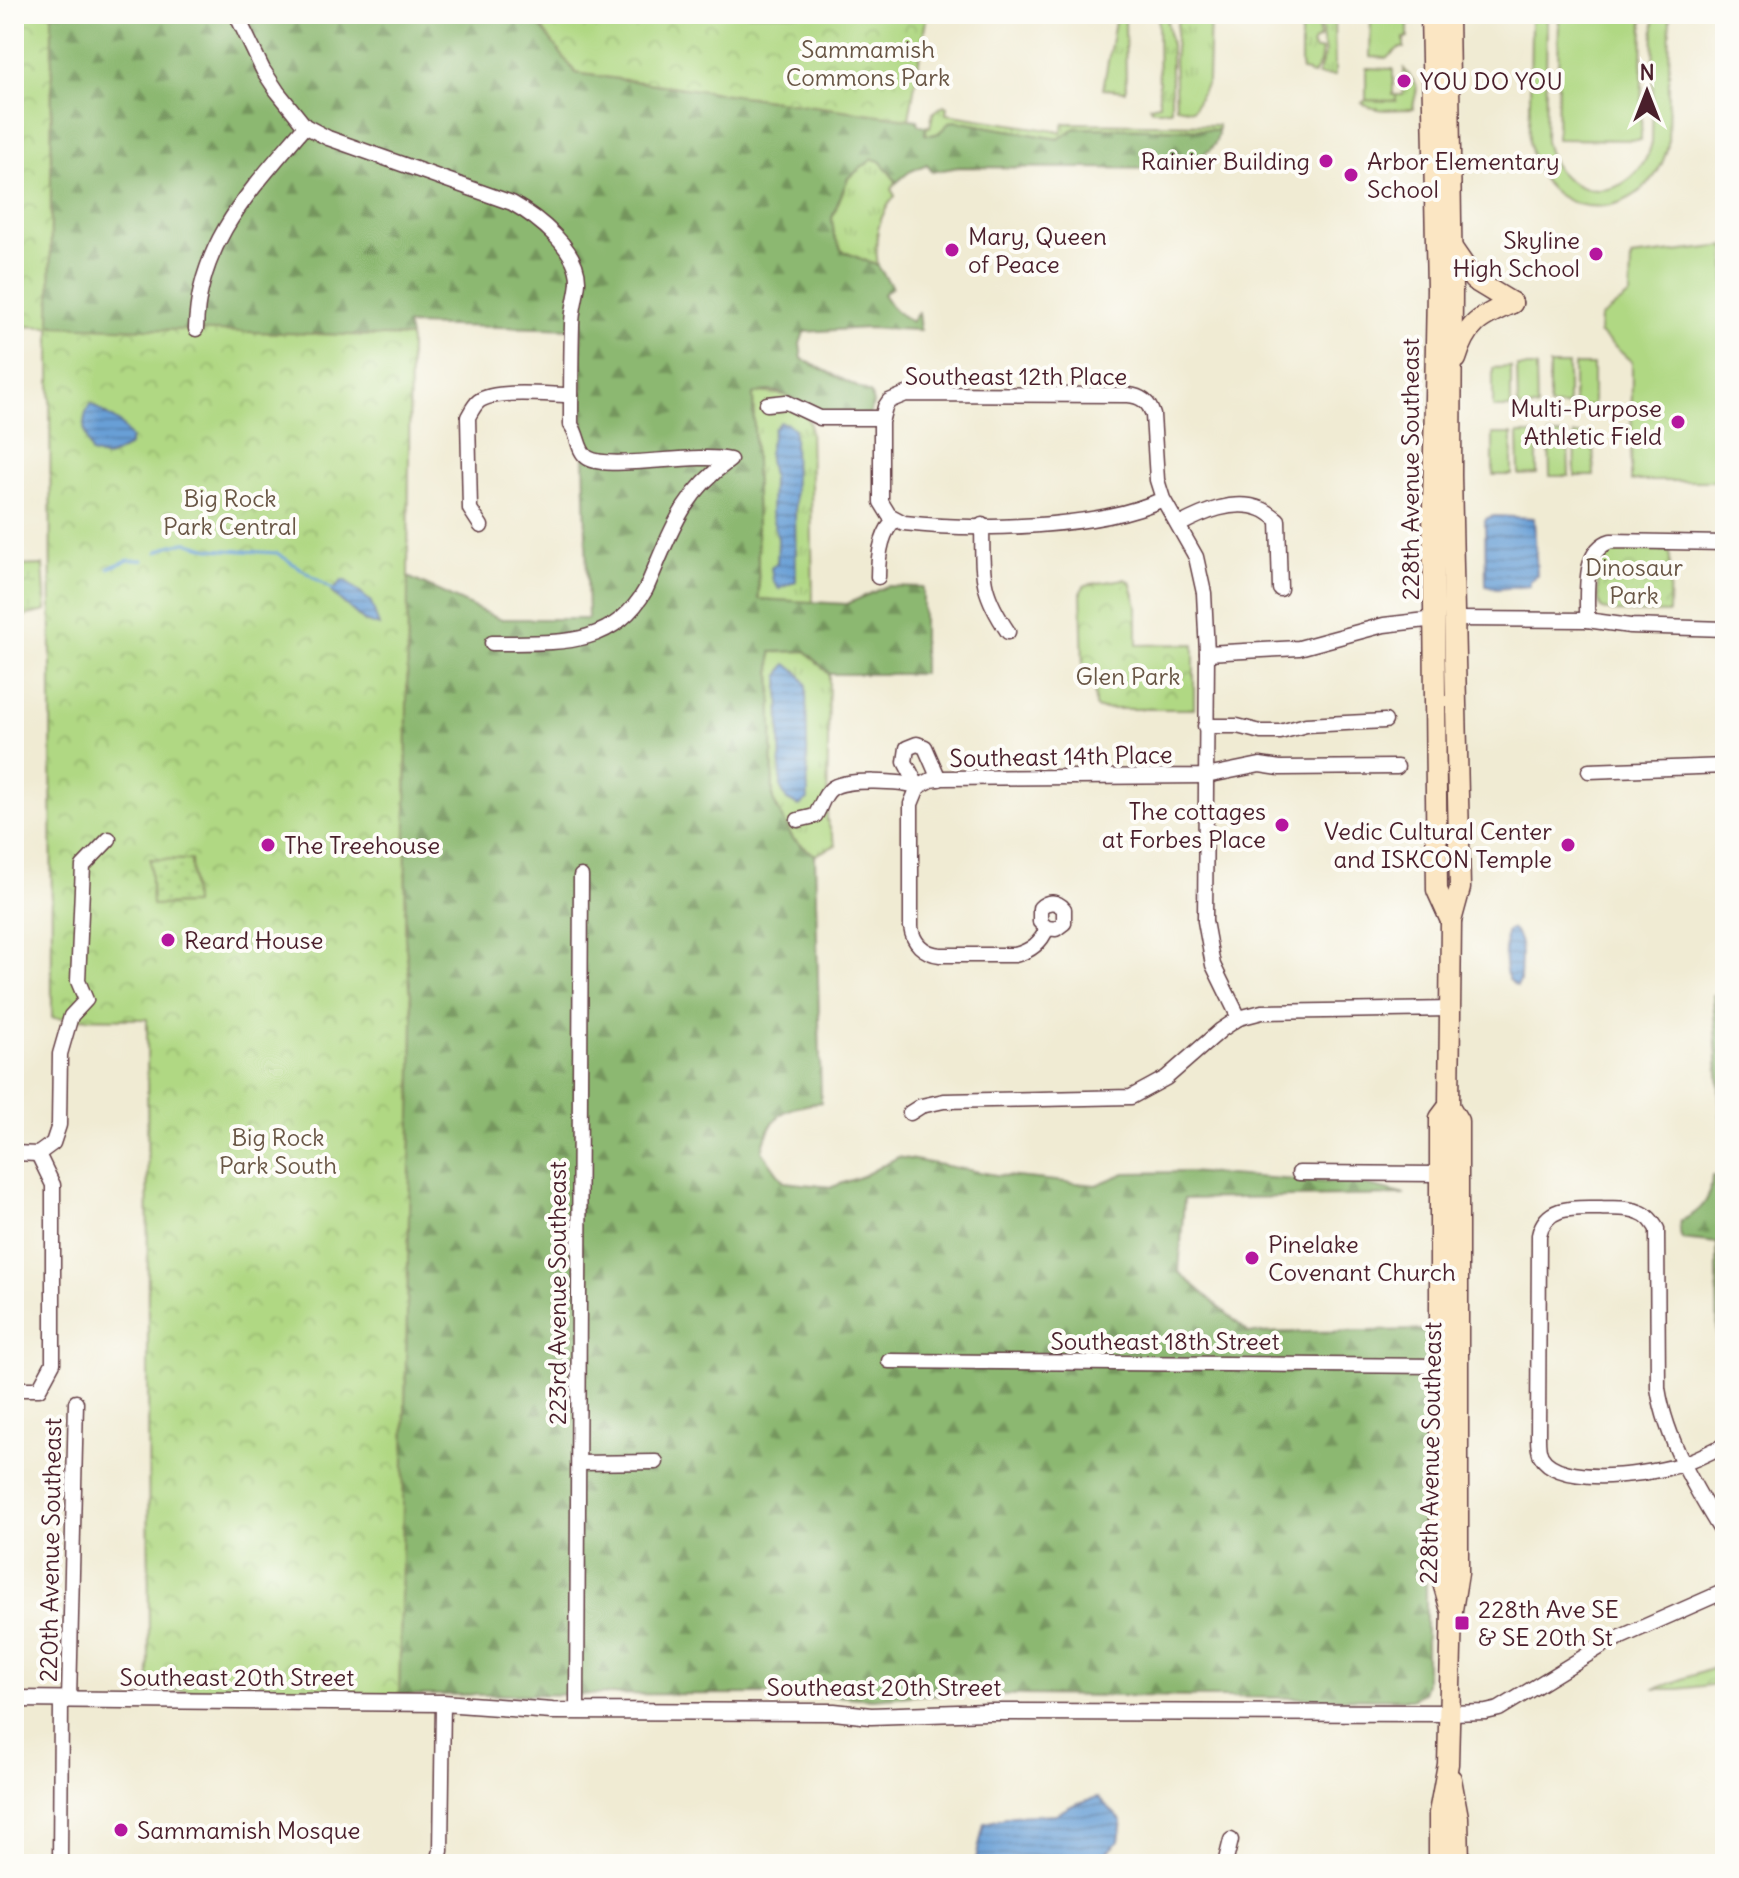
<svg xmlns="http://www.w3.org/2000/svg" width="1739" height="1878" font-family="Delius,sans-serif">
	<defs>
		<pattern id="grass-tufts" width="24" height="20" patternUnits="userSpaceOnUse" patternTransform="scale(2)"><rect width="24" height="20" fill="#b0d883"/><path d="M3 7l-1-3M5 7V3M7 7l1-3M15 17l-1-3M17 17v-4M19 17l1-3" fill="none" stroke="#99b971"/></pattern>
		<pattern id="forest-firs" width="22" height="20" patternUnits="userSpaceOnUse" patternTransform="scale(2)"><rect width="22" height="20" fill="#8cb871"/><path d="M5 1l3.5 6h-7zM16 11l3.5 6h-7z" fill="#74955d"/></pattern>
		<pattern id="wetland-marsh" width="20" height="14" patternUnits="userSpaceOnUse" patternTransform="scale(2)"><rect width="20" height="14" fill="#b0d883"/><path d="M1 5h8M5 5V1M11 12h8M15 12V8" fill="none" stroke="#99b971"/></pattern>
		<pattern id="park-crowns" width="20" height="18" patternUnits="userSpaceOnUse" patternTransform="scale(2)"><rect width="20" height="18" fill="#b0d883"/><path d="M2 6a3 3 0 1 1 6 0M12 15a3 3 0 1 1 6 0" fill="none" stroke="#99b971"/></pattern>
		<pattern id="garden-dots" width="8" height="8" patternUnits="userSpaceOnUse" patternTransform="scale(2)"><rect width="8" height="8" fill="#b0d883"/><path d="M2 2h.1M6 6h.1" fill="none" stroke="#99b971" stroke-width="1.8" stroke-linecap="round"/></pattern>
		<pattern id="water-rules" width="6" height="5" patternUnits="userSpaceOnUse" patternTransform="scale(2)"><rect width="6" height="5" fill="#689fd6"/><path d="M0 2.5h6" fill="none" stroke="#5881ae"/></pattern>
	</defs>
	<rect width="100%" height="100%" fill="#fdfcf7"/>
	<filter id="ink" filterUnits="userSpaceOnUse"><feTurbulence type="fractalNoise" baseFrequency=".0125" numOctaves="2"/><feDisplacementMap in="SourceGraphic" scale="16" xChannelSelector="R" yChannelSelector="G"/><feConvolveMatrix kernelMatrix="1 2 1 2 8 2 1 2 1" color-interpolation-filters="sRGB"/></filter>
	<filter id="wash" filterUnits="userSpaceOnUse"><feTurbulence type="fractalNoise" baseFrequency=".006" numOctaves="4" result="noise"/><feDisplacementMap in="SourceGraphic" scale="32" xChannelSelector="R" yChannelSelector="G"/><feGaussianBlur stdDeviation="1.8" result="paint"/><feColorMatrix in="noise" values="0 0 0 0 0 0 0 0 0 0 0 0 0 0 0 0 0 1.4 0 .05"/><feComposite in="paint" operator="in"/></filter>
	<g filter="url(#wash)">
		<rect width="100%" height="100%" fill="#f0ebd3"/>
		<g fill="url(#grass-tufts)" stroke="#7d7c57" stroke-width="2">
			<polygon points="1110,14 1135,14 1125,16 1126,91 1103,89 1116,16"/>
			<polygon points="1148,14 1166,14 1171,46 1171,110 1152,110 1150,106 1159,104 1158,20 1158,16"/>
			<polygon points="1178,14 1210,14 1208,81 1193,110 1176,107 1174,61"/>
			<polygon points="1315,14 1321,14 1318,26 1320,38 1315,40 1312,45 1315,50 1322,50 1320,63 1313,75 1309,74 1308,72 1302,71 1301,65 1301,15"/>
			<polygon points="1324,14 1334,14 1335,76 1318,75 1325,53 1321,27"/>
			<path d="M1404,69C1423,92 1416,84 1413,109C1397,109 1375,113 1362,103L1366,100L1396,101V95H1403Z"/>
			<polygon points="944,105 947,107 946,114 1061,132 1064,123 1218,125 1218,130 1076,128 1058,139 955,121 934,136 925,134 926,126 930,127 933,113"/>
			<path d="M873,159L880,160L897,182L891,189L895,196C877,217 874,239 878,266L842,251L834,236L832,218L848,178Z"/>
			<polygon points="759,392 793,396 810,423 813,604 759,599 753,395"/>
			<polygon points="806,651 829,674 827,820 836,845 815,855 793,839 773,800 771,652"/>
		</g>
		<g fill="url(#forest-firs)" stroke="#6b6c4e" stroke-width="2">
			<path d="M52,14H531L576,73L909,119L917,120L918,125L926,126L925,134C939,137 941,130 950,122L955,121L1058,139L1076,128L1218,130C1218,147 1207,153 1193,160L1190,169L959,167L932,172L927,164L909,172L897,182L880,161L873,159L848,178L832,218L834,236L842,251L878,266L892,287L883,294L894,310L911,322L918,313L920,330L867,328L804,332L800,344L802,359L871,394L873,404L870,414C856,414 839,416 825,413C804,410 780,381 753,395L759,599L847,604L887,586L923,587V674H829L806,651L771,652L773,800L793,839L815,855L821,1102C784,1109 772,1111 762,1151L784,1182L832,1187L863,1176L898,1157L996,1175L1096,1185L1125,1173L1187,1172L1366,1185L1405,1195L1184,1199L1179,1272L1249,1333L1426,1330V1684L1423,1693L1411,1699L934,1694L873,1699L809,1694L399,1695L413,1018L405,938L408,577L499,619H588L581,329L407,325L410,337L50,327Z"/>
			<polygon points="1713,995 1725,995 1725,1150 1723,1150"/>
			<path d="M1712,1176H1725V1377L1718,1380L1717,1243L1682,1239L1679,1230L1681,1221C1702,1211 1711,1200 1712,1176Z"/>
		</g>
		<polygon fill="url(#wetland-marsh)" stroke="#7d7c57" stroke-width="2" points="43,565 46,611 24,616 14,638 14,566"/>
		<g fill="url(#park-crowns)" stroke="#7d7c57" stroke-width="2">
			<polygon points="14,14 52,14 50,326 410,337 405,938 413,1018 399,1695 149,1690 147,1019 52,1018 50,327 14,326"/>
			<polygon points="531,14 927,14 909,119 576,73"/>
			<path d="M1617,549L1670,551L1669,613L1612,612L1601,608C1595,591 1598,569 1604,553Z"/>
			<polygon points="1124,579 1130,581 1137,606 1137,645 1194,644 1194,709 1098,709 1095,706 1094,671 1083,670 1081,591 1085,585"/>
			<polygon points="1725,1664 1725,1683 1679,1689 1654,1689"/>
		</g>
		<polygon fill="url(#garden-dots)" stroke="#7d7c57" stroke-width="2" points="150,859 191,860 193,904 152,905"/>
		<g fill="#b0d883" stroke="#7d7c57" stroke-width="2">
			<polygon points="1371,14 1412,14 1412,24 1408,24 1408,38 1404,38 1404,48 1399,48 1387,58 1370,57"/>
			<path d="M1531,14H1547L1545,141C1559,206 1635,206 1652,143L1654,14H1670L1668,144C1653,220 1553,230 1532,156C1527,141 1529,123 1530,107C1530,76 1531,45 1531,14Z"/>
			<polygon points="1559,14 1643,14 1641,140 1557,139"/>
			<polygon points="1366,68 1393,69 1393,95 1396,95 1396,101 1366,100"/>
			<polygon points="1725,246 1725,481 1631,481 1632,362 1599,333 1600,318 1630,295 1631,257"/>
			<rect x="1549" y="365" width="19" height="41"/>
			<rect x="1574" y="365" width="19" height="41"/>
			<polygon points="1511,367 1511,408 1493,408 1493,368"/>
			<polygon points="1517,367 1536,367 1537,408 1518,408"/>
			<rect x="1493" y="434" width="19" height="41"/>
			<polygon points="1518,434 1537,434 1537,474 1519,475"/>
			<polygon points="1549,435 1568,435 1569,476 1550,476"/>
			<polygon points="1574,435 1593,435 1594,476 1575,476"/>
		</g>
		<g fill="url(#water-rules)" stroke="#595f80" stroke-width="2">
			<path d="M91,404L121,424L131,439L128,447L106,458L91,453C85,435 79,420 91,404Z"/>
			<polygon points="780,422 788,424 794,429 796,581 779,589 773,581 771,568 777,563 778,539 771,513 772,477 768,453 774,429"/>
			<polygon points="1494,516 1534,518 1537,576 1530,581 1530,586 1496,589 1486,586 1485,521 1487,518"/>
			<polygon points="342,581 346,581 371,602 379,626 364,621 331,592"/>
			<polygon points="786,664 798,672 806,684 808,800 799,806 787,800 781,789 779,676"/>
			<path d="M1512,929C1525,941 1520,965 1520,981L1517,986C1499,978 1506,948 1506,932Z"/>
			<polygon points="1098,1797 1122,1821 1119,1841 1094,1864 975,1864 984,1823 1013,1816 1056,1814 1075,1804"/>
		</g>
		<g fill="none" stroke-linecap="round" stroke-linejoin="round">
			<g stroke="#689fd6" stroke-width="3">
				<polyline points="157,552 169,546 186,542 210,549 277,553 333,590"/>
				<polyline points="108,568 129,560 143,560"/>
			</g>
		</g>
	</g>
	<g filter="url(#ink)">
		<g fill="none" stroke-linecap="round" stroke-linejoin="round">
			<g stroke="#633e44" stroke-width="17">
				<g id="minor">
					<path d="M236,14L263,70L277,91L305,126L328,138L512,203C537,217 579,249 578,282C577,296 572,309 572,325C571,358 571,392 571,425C579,435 577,451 588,458C609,471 696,452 730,460C680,495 670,535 646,589C612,650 552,642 492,643"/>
					<path d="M196,329C198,242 252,189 305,126"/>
					<polyline points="767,404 786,402 820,418 882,418"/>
					<path d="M1163,499C1099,529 974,531 904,523L889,515L881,502V422L885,407L889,401L906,394L1128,395C1141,396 1149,402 1153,415L1157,480L1163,499L1196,557L1204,593L1207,653L1205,921L1213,965L1239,1018"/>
					<path d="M982,525C983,575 979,589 1008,632"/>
					<path d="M1179,525C1202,513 1234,498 1261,509C1267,511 1273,516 1278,520L1280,589"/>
					<path d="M481,526L470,509L468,417C471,412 474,405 479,401C495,389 550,395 571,395"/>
					<path d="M878,577C878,558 880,533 895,520"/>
					<polyline points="1454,619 1587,620 1630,626 1725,629"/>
					<path d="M1587,620C1588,595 1581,550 1611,541L1725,543"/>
					<polyline points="1207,653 1299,648 1384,625 1435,619"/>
					<polyline points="1205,726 1237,726 1261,732 1280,732 1306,725 1385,721"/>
					<polyline points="1589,771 1725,766"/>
					<polyline points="918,787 931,780 942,778 1206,776 1260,765 1280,768 1397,767"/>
					<path d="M918,787L911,804V927C913,943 923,953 940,955H1015C1031,951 1041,943 1047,928L1056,929L1064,923V909C1057,901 1048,900 1040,908V922L1047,928"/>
					<polyline points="918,787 905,762 907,748 917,744 925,747 939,779"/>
					<path d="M798,820L815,816C821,807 823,795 831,789C844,778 903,781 918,787"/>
					<polyline points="910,1113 921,1106 944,1101 1131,1097 1166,1078 1221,1030 1239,1018 1262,1012 1451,1009"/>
					<polyline points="14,1153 38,1154"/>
					<polyline points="1299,1173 1440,1174"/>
					<polyline points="889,1361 1440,1366"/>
					<polyline points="14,1389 39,1389 53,1363 53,1185 38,1154 53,1143 59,1125 60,1054 71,1016 86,1000 78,981 83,866 109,839"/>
					<path d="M1725,1445C1712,1451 1699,1458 1685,1463C1656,1474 1559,1489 1541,1456C1538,1450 1538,1443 1538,1437L1539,1235C1546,1204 1576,1208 1601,1208C1614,1209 1628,1207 1639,1212C1648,1215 1652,1221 1657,1229L1658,1388C1666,1440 1697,1492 1725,1537"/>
					<polyline points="579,1463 656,1462"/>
					<polyline points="69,1700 76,1402"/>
					<polyline points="577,1711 581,876"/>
					<polyline points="1450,1713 1486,1712 1499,1709 1605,1644 1725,1591"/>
					<polyline points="60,1864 61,1700"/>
					<polyline points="437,1864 441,1851 443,1703"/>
					<polyline points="1225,1864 1231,1840"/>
				</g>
			</g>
			<g stroke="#633e44" stroke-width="19">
				<polyline id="tertiary" points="14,1699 443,1703 552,1711 834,1712 871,1716 987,1712 1450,1713"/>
			</g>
			<g stroke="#633e44" stroke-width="23">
				<g id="secondary">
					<polyline points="1431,14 1437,289 1433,507 1437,890 1451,921"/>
					<polyline points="1452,248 1474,280 1512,303"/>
					<path d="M1456,359C1467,323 1480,317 1512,303"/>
					<polyline points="1449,1106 1440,1118 1440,1572 1450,1607"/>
					<polyline points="1451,1779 1458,1817 1459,1864"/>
					<polyline points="1439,1864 1439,1813 1448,1764 1452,1610 1458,1573 1458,1121 1449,1106 1451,921 1460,888 1451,475 1452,290 1448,14"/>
				</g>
			</g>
			<use href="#minor" stroke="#fff" stroke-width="14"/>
			<use href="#tertiary" stroke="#fff" stroke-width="16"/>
			<use href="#secondary" stroke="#fbe6c3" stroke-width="20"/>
		</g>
	</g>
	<g fill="#b5179e" stroke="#fdfcf7" stroke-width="3">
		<circle cx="1404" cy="81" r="8"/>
		<circle cx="1326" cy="161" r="8"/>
		<circle cx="1351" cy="175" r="8"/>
		<circle cx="952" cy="250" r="8"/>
		<circle cx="1596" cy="254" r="8"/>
		<circle cx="1678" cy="422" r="8"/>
		<circle cx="1282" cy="825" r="8"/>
		<circle cx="268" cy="845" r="8"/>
		<circle cx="1568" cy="845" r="8"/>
		<circle cx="168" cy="940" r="8"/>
		<circle cx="1252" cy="1258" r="8"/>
		<rect x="1454" y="1615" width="16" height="16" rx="4"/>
		<circle cx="121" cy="1830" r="8"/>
	</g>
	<g text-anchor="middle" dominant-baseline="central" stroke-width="8" stroke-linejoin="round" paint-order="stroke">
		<g font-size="24" fill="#695645" stroke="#fdfcf7">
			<text x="868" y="49">Sammamish<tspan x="868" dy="28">Commons Park</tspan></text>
			<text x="230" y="498">Big Rock<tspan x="230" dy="28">Park Central</tspan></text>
			<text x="1634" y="567">Dinosaur<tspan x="1634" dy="28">Park</tspan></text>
			<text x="1128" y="676">Glen Park</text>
			<text x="278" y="1137">Big Rock<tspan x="278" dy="28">Park South</tspan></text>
		</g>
		<g font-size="24" fill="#4a1f2b" stroke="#fdfcf7" text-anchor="start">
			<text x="1420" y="81">YOU DO YOU</text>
			<text x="1310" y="161" text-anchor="end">Rainier Building</text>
			<text x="1367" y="161">Arbor Elementary<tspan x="1367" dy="28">School</tspan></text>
			<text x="968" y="236">Mary, Queen<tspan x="968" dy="28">of Peace</tspan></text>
			<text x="1580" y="240" text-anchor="end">Skyline<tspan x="1580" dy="28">High School</tspan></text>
			<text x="1662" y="408" text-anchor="end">Multi-Purpose<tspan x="1662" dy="28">Athletic Field</tspan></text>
			<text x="1266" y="811" text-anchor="end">The cottages<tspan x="1266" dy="28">at Forbes Place</tspan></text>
			<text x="1552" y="831" text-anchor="end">Vedic Cultural Center<tspan x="1552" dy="28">and ISKCON Temple</tspan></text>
			<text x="284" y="845">The Treehouse</text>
			<text x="184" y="940">Reard House</text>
			<text x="1268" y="1244">Pinelake<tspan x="1268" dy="28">Covenant Church</tspan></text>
			<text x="1478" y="1609">228th Ave SE<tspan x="1478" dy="28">&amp; SE 20th St</tspan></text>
			<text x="137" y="1830">Sammamish Mosque</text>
		</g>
		<g font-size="24" fill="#4a1f2b" stroke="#fdfcf7">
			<text x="1016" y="376">Southeast 12th Place</text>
			<text transform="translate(1410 469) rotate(-90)">228th Avenue Southeast</text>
			<text transform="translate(1061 756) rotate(-1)">Southeast 14th Place</text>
			<text transform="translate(557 1293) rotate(-90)">223rd Avenue Southeast</text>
			<text x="1165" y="1341">Southeast 18th Street</text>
			<text transform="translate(1430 1453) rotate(-89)">228th Avenue Southeast</text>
			<text transform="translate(50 1550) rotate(-89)">220th Avenue Southeast</text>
			<text x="237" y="1677">Southeast 20th Street</text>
			<text x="884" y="1687">Southeast 20th Street</text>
		</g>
	</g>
	<rect width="1739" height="1878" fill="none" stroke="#fdfcf7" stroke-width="48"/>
	<g transform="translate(1647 92)" stroke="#fdfcf7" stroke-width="6" paint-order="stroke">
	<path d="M0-6L14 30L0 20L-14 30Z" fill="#4a1f2b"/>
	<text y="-12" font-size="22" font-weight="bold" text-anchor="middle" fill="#4a1f2b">N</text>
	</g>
</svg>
